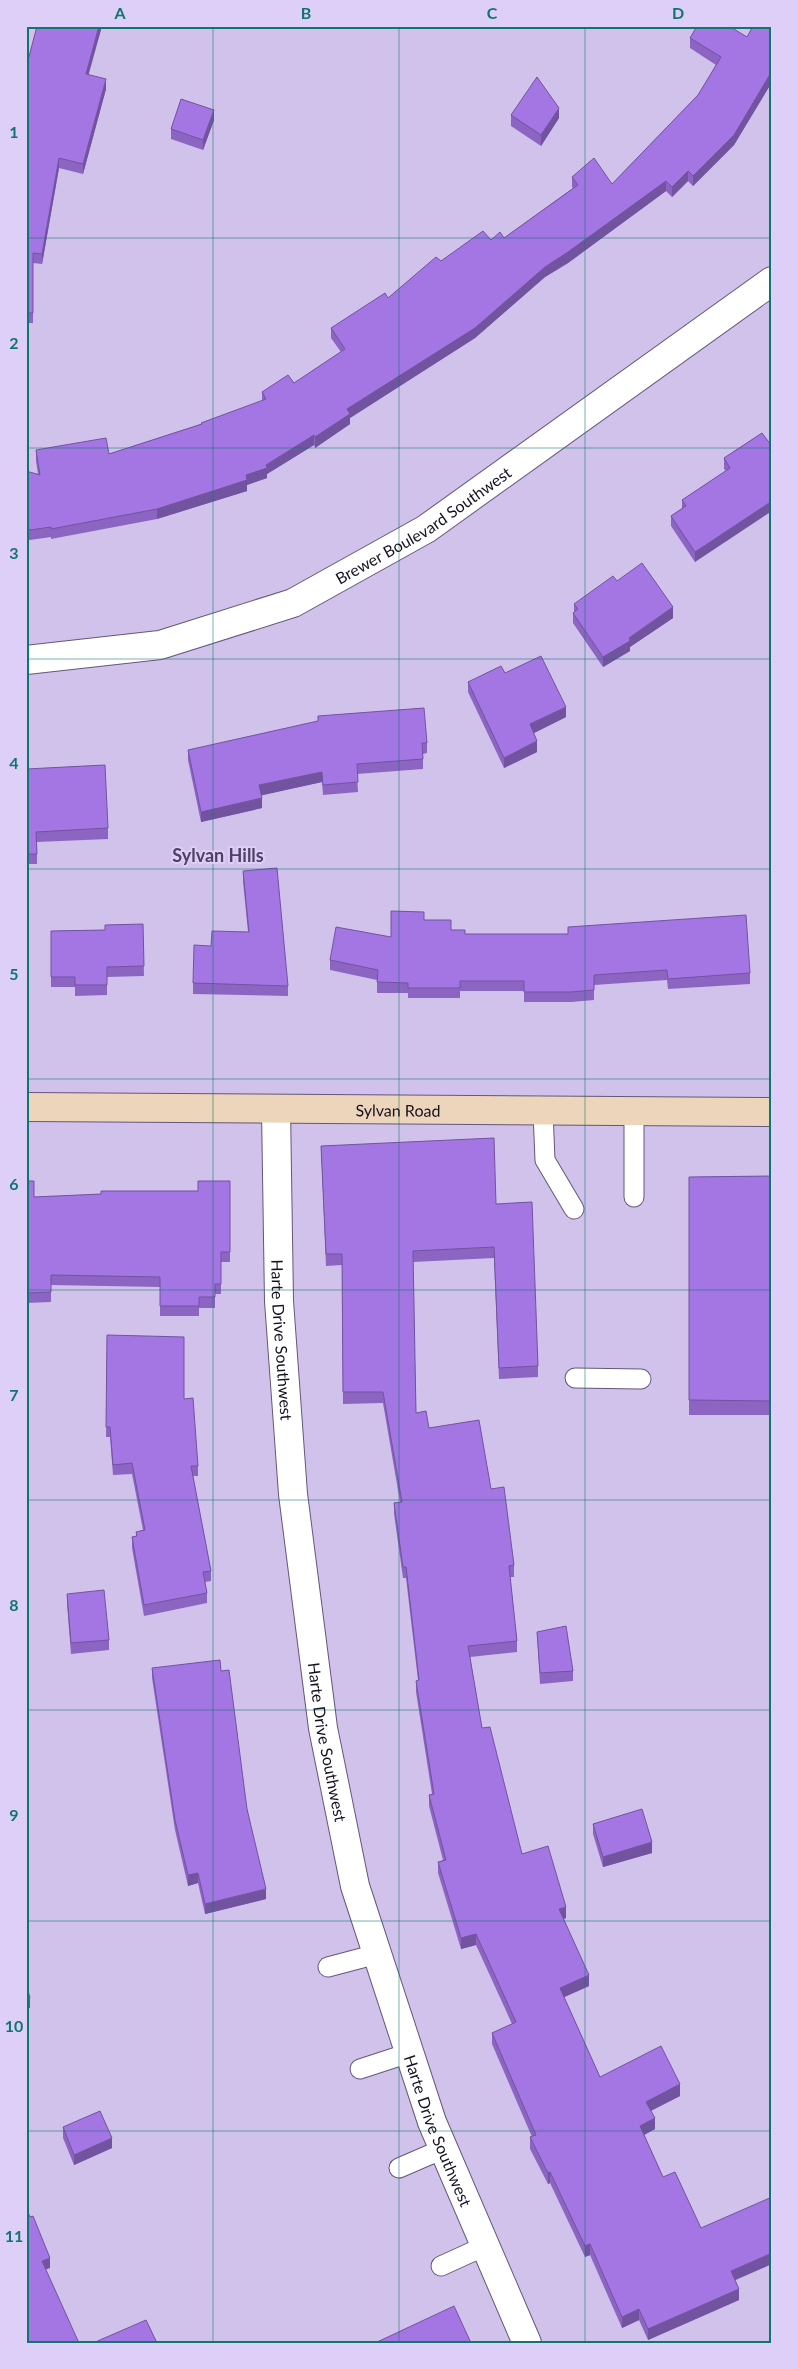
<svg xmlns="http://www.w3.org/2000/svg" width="798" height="2369" font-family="Lato,sans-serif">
	<rect width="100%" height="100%" fill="#d0c2eb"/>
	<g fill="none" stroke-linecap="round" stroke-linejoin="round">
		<g stroke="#64577a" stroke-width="21">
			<g id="lane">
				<polyline points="543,1111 545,1160 574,1209"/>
				<polyline points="634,1197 634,1111"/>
				<polyline points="575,1378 641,1379"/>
				<polyline points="328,1967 377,1954"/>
				<polyline points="360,2069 409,2053"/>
				<polyline points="399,2168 443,2149"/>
				<polyline points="441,2266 485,2246"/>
			</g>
		</g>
		<g stroke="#64577a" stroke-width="30">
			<g id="street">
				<path id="s1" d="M26,660L160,645L293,603L426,529L772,281"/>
				<path id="s2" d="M276,1109L279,1301L293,1494L323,1728L355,1886L432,2122L527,2343"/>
			</g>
		</g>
		<g stroke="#64577a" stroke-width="30">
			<g id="secondary">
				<path id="s3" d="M26,1107L772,1112"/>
			</g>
		</g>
		<use href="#lane" stroke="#fff" stroke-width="19"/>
		<use href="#street" stroke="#fff" stroke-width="28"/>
		<use href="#secondary" stroke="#ecd5bb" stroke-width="28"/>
	</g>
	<g fill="#8c65c3">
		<polygon points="36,26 102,26 88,74 106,89 83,174 59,168 42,264 33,263 33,323 26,323 26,68 37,27"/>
		<polygon points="772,26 772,82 734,145 693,186 688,181 672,197 666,191 568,263 545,277 475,338 350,418 350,424 315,448 314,445 267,474 267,478 247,485 247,491 157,519 51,539 51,537 30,540 26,539 26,471 38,474 36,461 36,450 109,454 201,424 201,423 262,401 262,392 294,383 341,352 331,338 331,328 388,298 441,261 491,240 504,238 573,188 572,187 572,177 612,184 698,95 716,65 690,48 690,38 747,37"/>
		<polygon points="511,115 559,118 541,146 511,126"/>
		<polygon points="214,120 203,150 171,139 171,129"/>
		<polygon points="762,433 695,562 671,526 671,516 682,508 682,500 726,471 724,469 724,458"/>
		<polygon points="617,581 673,618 630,647 630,651 603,667 573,623 573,613 574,612 574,604"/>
		<polygon points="505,673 566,717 534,733 537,752 504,768 468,692 468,682"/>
		<polygon points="427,743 427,753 423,754 423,769 357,774 358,792 323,795 322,782 261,795 262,808 201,822 188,760 188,750"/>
		<polygon points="26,769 108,828 108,839 37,842 37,864 26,864"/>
		<polygon points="243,871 288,986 288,996 193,994 193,983 211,946 248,932 243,881"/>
		<polygon points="424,920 451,930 465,934 750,973 750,984 668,989 667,980 594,985 594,1000 571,1002 524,1002 524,991 460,991 460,998 408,998 408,993 377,993 377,980 330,970 330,960 391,937"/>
		<polygon points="143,924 144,976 107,977 107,995 75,996 75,987 51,987 51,931 105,930"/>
		<polygon points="321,1146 496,1204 538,1366 538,1377 499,1379 494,1258 413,1262 416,1413 429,1428 491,1489 514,1565 514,1577 510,1577 517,1641 517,1652 470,1657 482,1728 522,1854 566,1918 564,1919 589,1986 564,1997 600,2077 680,2096 651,2111 655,2129 644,2135 663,2177 701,2228 735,2280 739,2300 648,2340 639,2320 622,2328 590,2255 585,2257 550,2183 548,2184 530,2149 530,2137 532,2137 492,2044 492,2033 512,2024 476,1945 461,1949 438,1873 438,1862 443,1860 429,1806 429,1795 432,1794 416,1692 416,1681 418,1680 406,1578 403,1578 394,1514 394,1503 400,1502 383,1403 343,1404 342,1265 326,1266"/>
		<polygon points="772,1176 772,1415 689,1415 689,1177"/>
		<polygon points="26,1181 34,1197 198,1191 230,1181 230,1262 221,1262 221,1294 215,1294 215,1308 199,1308 199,1316 160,1316 160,1287 51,1285 51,1302 26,1303"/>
		<polygon points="107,1335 184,1399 198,1466 198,1476 193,1476 211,1571 211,1581 205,1582 207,1593 207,1603 144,1616 132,1548 132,1537 136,1536 136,1532 143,1530 132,1474 113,1475 110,1437 106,1437"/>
		<polygon points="67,1594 109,1640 109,1650 71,1654 67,1604"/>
		<polygon points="537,1632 573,1671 573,1681 540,1684"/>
		<polygon points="152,1668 221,1671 247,1809 266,1899 205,1914 198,1883 188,1886 175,1830 152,1678"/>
		<polygon points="593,1824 652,1853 603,1867 593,1834"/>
		<polygon points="63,2127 112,2148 74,2165 63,2138"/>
	</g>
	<g fill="#72539f">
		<polygon points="99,26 102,26 86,84 86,74"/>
		<polygon points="772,71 772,82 734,145 693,186 693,176"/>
		<polygon points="106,79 106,89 83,174 83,164"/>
		<polygon points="559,108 559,118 541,146 541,135"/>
		<polygon points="214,110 214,120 203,150 203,140"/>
		<polygon points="59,158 59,168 42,264 42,254"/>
		<polygon points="688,171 688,181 672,197 672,187"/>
		<polygon points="666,181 666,191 568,263 545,277 475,338 350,418 350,424 315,448 315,437 347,409"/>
		<polygon points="314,435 314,445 267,474 267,478 247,485 247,491 157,519 157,509 266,465"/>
		<polygon points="772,501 772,511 695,562 695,552"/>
		<polygon points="673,607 673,618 630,647 630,651 603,667 603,657"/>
		<polygon points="566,707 566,717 530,735 530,724"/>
		<polygon points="537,741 537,752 504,768 504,758"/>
		<polygon points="322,772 322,782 259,796 259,785"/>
		<polygon points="262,798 262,808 201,822 201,812"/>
		<polygon points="652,1842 652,1853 603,1867 603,1857"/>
		<polygon points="198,1873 198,1883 188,1886 188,1875"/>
		<polygon points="266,1889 266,1899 205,1914 205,1904"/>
		<polygon points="566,1907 566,1918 559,1920 559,1909"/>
		<polygon points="476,1934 476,1945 461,1949 461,1938"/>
		<polygon points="589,1975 589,1986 560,1999 560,1988"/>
		<polygon points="30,1998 30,2008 26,2009 26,1999"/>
		<polygon points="680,2084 680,2096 646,2113 646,2102"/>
		<polygon points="655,2118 655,2129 640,2137 640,2126"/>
		<polygon points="112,2138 112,2148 74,2165 74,2155"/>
		<polygon points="550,2172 550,2183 548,2184 548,2173"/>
		<polygon points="590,2244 590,2255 585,2257 585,2246"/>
		<polygon points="772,2253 772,2264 731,2282 731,2271"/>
		<polygon points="50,2258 50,2268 42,2271 42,2261"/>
		<polygon points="739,2289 739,2300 648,2340 648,2329"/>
		<polygon points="639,2309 639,2320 622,2328 622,2317"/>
	</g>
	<g fill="#a376e3" stroke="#72539f">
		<polygon points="37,26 99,26 86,74 106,79 83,164 59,158 42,254 33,253 33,313 26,313 26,68"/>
		<polygon points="697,26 729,26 747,37 753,26 772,26 772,71 734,135 693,176 688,171 672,187 666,181 568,252 545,267 475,328 347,409 350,414 315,437 314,435 266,465 267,468 246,475 247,480 157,509 51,529 51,527 30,530 26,529 26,471 40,475 36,450 106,438 109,454 202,424 201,423 266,399 262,392 288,375 294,383 345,349 331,328 385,293 388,298 436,257 441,261 483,231 491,240 500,232 504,238 578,185 572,177 594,158 612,184 698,95 721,57 690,38"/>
		<polygon points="537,77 559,108 541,135 511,115"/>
		<polygon points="181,99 214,110 203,140 171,129"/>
		<polygon points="762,433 771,445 772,444 772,501 695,552 671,516 686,506 682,500 730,468 724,458"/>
		<polygon points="642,563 673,607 629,638 630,641 603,657 573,613 578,609 574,604 613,576 617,581"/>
		<polygon points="541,656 566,707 530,724 537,741 504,758 468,682 501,666 505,673"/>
		<polygon points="424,708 427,743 422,743 423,759 357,764 358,782 323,785 322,772 259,785 262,798 201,812 188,750 318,721 318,716"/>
		<polygon points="105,765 108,828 36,832 37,854 26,854 26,769"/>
		<polygon points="277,868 288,986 193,983 194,945 211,946 212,931 249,932 243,871"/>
		<polygon points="391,911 424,912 424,920 451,920 451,930 465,930 465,934 568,934 568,927 746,915 750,973 668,979 667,970 594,975 594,990 571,992 524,992 524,981 460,981 460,988 408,988 408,983 377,982 378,970 330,960 336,927 391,937"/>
		<polygon points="143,924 144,966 107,967 107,985 75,985 75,977 51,977 51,931 105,930 105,925"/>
		<polygon points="494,1138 496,1204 532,1202 538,1366 499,1368 494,1247 413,1251 416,1413 426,1411 429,1428 479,1420 491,1489 504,1487 514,1565 509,1566 517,1641 468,1646 482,1728 490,1727 522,1854 548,1846 566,1907 559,1909 589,1975 560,1988 600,2077 661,2046 680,2084 646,2102 655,2118 640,2126 663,2177 675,2172 701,2228 772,2197 772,2253 731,2271 739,2289 648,2329 639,2309 622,2317 590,2244 585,2246 550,2172 548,2173 530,2137 536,2135 492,2033 516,2022 476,1934 461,1938 438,1862 446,1860 429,1795 434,1794 416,1681 419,1680 406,1567 403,1567 394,1503 402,1502 383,1392 343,1392 342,1254 326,1254 321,1146"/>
		<polygon points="772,1176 772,1401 689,1400 689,1177"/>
		<polygon points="26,1181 34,1181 34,1197 101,1194 101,1191 198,1191 198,1181 230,1181 230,1252 221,1252 221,1284 215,1284 215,1297 199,1297 199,1306 160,1306 160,1277 51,1275 51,1292 26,1293"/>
		<polygon points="107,1335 184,1337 184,1399 193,1398 198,1466 191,1466 211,1571 203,1572 207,1593 144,1605 132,1537 137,1536 136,1532 145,1530 132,1463 113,1465 110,1427 106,1427"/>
		<polygon points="104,1590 109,1640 71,1643 67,1594"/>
		<polygon points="566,1626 573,1671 540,1673 537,1632"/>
		<polygon points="220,1660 221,1671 229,1670 247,1809 266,1889 205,1904 198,1873 188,1875 175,1820 152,1668"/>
		<polygon points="642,1809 652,1842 603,1857 593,1824"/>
		<polygon points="26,1983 30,1998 26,1999"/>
		<polygon points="100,2111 112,2138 74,2155 63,2127"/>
		<polygon points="26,2207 30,2217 33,2216 50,2258 42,2261 79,2343 26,2343"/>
		<polygon points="454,2306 471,2343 375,2343"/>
		<polygon points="146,2320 157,2343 93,2343"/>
	</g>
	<path fill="none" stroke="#0f766e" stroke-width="1" stroke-opacity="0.55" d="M213,26V2343M399,26V2343M585,26V2343M26,238H772M26,448H772M26,659H772M26,869H772M26,1079H772M26,1290H772M26,1500H772M26,1710H772M26,1921H772M26,2131H772"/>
	<g text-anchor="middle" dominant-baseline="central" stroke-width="4" stroke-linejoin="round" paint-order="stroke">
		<g font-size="16" fill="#16111f" stroke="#ddcff8">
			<text stroke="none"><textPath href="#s1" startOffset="426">Brewer Boulevard Southwest</textPath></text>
			<text stroke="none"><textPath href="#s3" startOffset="372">Sylvan Road</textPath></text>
			<text stroke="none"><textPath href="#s2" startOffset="231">Harte Drive Southwest</textPath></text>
			<text stroke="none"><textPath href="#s2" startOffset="636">Harte Drive Southwest</textPath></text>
			<text stroke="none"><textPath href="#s2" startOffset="1041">Harte Drive Southwest</textPath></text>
		</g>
		<g font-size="18" font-weight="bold" fill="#4e4164" stroke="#ddcff8">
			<text x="218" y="855">Sylvan Hills</text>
		</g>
	</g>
	<rect width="798" height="2369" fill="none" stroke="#ddcff8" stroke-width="55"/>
	<rect x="28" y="28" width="742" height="2314" fill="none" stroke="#0f766e" stroke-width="2"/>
	<g font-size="16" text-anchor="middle" font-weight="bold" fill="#0f766e">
		<text x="120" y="19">A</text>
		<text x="306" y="19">B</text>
		<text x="492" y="19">C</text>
		<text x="678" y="19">D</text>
		<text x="14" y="138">1</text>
		<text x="14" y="349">2</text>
		<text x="14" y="559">3</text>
		<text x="14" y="769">4</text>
		<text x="14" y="980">5</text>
		<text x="14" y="1190">6</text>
		<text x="14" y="1401">7</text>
		<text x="14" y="1611">8</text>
		<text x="14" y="1821">9</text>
		<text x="14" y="2032">10</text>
		<text x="14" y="2242">11</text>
	</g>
</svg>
